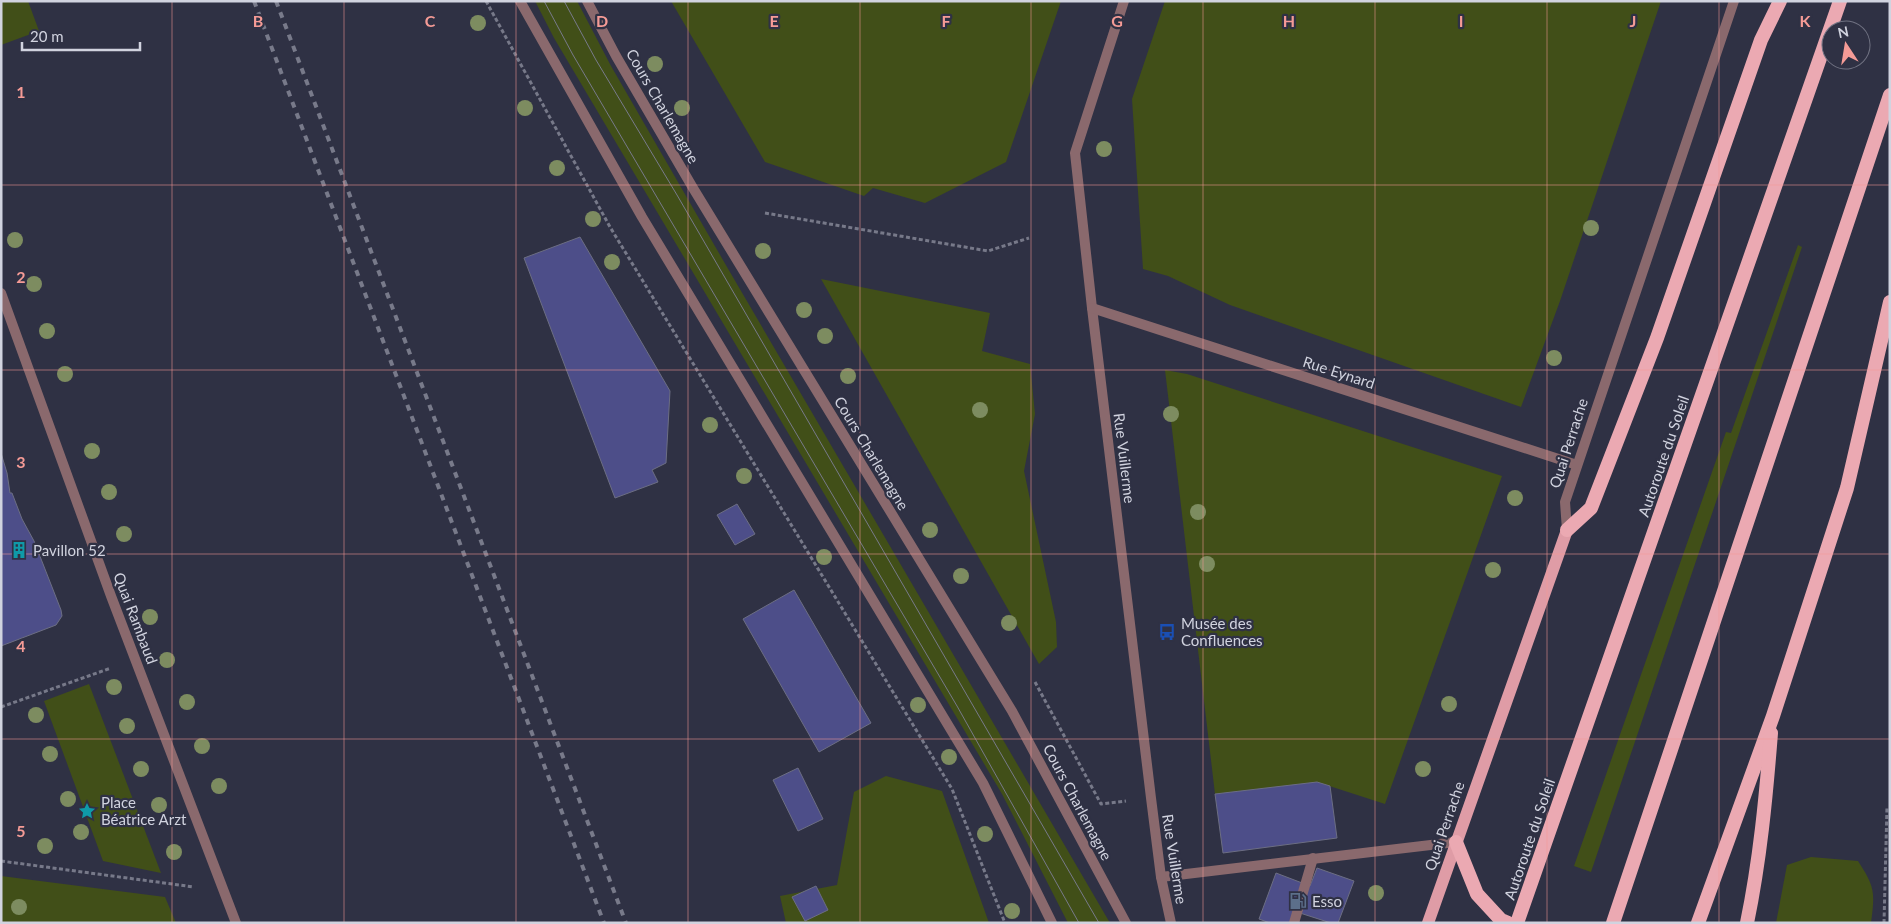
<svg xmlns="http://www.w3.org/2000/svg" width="1891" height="924" font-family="Lato,sans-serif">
	<rect width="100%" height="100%" fill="#2f3144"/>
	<g fill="#414f18">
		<polygon points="1,1 28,1 39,31 1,45"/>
		<polygon points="535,1 577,1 611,66 727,267 1110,923 1068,923 1002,794 554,38"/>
		<polygon points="671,1 1061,1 1006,162 925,203 873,188 864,196 765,162"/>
		<polygon points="1165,1 1661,1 1560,301 1521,407 1230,305 1168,276 1143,269 1132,99"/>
		<polygon points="1798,245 1802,247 1591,872 1574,866 1726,432 1731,433"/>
		<polygon points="821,279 990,313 982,351 1030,364 1035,414 1024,471 1056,622 1057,647 1039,664"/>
		<polygon points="1165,370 1187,374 1502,476 1385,804 1317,782 1215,794"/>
		<polygon points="89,684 161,873 103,861 44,701"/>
		<polygon points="886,776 942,791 989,923 786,923 780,896 837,885 854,792"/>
		<path d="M1811,857L1858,861C1875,887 1875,892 1871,923H1776L1787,865Z"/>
		<polygon points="1,876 165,897 176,923 1,923"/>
	</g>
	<g fill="#4d4e89" stroke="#6c6e83">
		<polygon points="580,237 670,391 666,463 652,470 658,482 615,498 524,258"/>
		<polygon points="1,453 7,473 10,493 12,493 22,519 34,541 61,610 62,616 56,625 1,646"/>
		<polygon points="737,504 755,534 735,545 717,515"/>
		<polygon points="794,590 871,723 819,752 743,619"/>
		<polygon points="798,768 823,819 798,831 773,780"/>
		<polygon points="1317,782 1330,786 1337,838 1223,853 1215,794"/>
		<polygon points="1317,868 1354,881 1338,923 1331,923 1300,913 1296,923 1270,923 1259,919 1276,873 1310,886"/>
		<polygon points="816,886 828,910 805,921 792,897"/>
	</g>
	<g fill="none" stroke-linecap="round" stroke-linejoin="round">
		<g stroke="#777989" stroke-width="3" stroke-dasharray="4 2.5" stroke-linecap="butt">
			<polyline points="486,1 610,227 952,789 1005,923"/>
			<polyline points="765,213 988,251 1029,238"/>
			<polyline points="1035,682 1101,804 1126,801"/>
			<polyline points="1,707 111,668"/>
			<polyline points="1,861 194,887"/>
			<polyline points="1884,923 1887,806"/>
		</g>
		<g stroke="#8a696d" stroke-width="10">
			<polyline points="1161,877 1456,842"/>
			<polyline points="1294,923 1313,858"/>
		</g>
		<g stroke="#8a696d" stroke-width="10">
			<polyline points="1124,1 1075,153 1092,308 1151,798 1161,877 1171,923"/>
			<polyline points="1,293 111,596 236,923"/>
			<polyline points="1092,308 1577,465"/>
		</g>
		<g stroke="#8a696d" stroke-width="10">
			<polyline points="520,1 642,217 983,783 1052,923"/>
			<polyline points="587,1 616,56 693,188 1012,711 1126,923"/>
			<polyline points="1567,530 1565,502 1734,1"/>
		</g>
		<polyline stroke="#df9ca6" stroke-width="12" points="1428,923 1567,530"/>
		<g stroke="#eba9b2" stroke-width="14">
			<polyline points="1567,530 1591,508 1657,338 1761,40 1780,1"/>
			<polyline points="1456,842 1477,894 1501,920 1508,923"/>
			<polyline points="1517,923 1840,1"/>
			<polyline points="1613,923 1890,95"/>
			<polyline points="1698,923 1773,716 1847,488 1890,302"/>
			<path d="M1747,923C1760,860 1766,797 1771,733"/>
		</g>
		<g stroke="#787a8a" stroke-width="1">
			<polyline points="544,1 573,55 957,706 1079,923"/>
			<polyline points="564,1 596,60 677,195 1099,923"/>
		</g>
		<g stroke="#787a8a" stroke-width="4" stroke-dasharray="6 6" stroke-linecap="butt">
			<polyline points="254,1 604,923"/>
			<polyline points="276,1 626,923"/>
		</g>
	</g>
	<g fill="#7d8c60">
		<circle cx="478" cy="23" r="8"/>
		<circle cx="655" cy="64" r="8"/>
		<circle cx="525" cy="108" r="8"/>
		<circle cx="682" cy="108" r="8"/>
		<circle cx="1104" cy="149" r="8"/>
		<circle cx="557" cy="168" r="8"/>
		<circle cx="593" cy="219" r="8"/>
		<circle cx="1591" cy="228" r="8"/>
		<circle cx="15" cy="240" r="8"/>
		<circle cx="763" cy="251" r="8"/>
		<circle cx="612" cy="262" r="8"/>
		<circle cx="34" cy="284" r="8"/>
		<circle cx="804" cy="310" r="8"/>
		<circle cx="47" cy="331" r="8"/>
		<circle cx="825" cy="336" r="8"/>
		<circle cx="1554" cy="358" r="8"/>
		<circle cx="65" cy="374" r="8"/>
		<circle cx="848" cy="376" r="8"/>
		<circle cx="980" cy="410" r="8"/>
		<circle cx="1171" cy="414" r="8"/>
		<circle cx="710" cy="425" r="8"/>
		<circle cx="92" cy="451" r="8"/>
		<circle cx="744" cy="476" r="8"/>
		<circle cx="109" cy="492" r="8"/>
		<circle cx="1515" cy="498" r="8"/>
		<circle cx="1198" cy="512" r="8"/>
		<circle cx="930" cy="530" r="8"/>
		<circle cx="124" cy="534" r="8"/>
		<circle cx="824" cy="557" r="8"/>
		<circle cx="1207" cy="564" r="8"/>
		<circle cx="1493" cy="570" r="8"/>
		<circle cx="961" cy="576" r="8"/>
		<circle cx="150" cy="617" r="8"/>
		<circle cx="1009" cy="623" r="8"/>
		<circle cx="167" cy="660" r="8"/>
		<circle cx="114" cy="687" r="8"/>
		<circle cx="187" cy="702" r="8"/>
		<circle cx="1449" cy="704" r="8"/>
		<circle cx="918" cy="705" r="8"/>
		<circle cx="36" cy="715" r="8"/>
		<circle cx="127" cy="726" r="8"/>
		<circle cx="202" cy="746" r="8"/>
		<circle cx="50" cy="754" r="8"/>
		<circle cx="949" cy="757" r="8"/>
		<circle cx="141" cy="769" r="8"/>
		<circle cx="1423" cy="769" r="8"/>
		<circle cx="219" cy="786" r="8"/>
		<circle cx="68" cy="799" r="8"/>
		<circle cx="159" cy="805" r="8"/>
		<circle cx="81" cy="832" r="8"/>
		<circle cx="985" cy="834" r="8"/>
		<circle cx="45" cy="846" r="8"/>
		<circle cx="174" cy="852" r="8"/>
		<circle cx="1376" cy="893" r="8"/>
		<circle cx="19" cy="907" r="8"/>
		<circle cx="1012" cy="911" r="8"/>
	</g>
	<path fill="none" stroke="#f59b96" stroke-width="1" stroke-opacity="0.55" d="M172,1V923M344,1V923M516,1V923M688,1V923M860,1V923M1031,1V923M1203,1V923M1375,1V923M1547,1V923M1719,1V923M1,185H1890M1,370H1890M1,554H1890M1,739H1890"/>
	<defs>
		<g id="building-bare" transform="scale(1.35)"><path d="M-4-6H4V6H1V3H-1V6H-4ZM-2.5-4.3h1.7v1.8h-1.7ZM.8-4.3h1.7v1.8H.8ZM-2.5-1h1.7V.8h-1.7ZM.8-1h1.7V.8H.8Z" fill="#0f9aa8" stroke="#2f3144" stroke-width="2.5" paint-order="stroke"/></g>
		<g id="bus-bare" transform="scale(1.35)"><path d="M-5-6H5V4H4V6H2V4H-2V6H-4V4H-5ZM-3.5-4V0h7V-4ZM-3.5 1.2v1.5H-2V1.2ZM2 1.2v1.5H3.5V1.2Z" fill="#1a4fb4" stroke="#2f3144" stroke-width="2.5" paint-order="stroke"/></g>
		<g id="sight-bare" transform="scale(1.35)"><path d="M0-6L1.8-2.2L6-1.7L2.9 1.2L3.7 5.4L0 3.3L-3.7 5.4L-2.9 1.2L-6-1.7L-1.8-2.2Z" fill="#0f9aa8" stroke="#2f3144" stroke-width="2.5" paint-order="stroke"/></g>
		<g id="fuel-bare" transform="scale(1.35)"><path d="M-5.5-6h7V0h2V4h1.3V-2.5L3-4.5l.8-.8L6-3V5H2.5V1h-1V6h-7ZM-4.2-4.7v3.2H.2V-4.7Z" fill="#5c6f8a" stroke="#2f3144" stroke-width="2.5" paint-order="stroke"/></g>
	</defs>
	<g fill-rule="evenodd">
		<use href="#building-bare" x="19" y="550"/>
		<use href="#bus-bare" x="1167" y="632"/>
		<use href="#sight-bare" x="87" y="811"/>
		<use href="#fuel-bare" x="1298" y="901"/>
	</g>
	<g text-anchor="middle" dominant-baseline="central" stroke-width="4.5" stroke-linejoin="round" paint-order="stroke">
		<g font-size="15" fill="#d1d3df" stroke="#2f3144">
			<text transform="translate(663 106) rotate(60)">Cours Charlemagne</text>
			<text transform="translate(1339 372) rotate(18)">Rue Eynard</text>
			<text transform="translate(1568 443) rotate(-72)">Quai Perrache</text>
			<text transform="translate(872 453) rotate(59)">Cours Charlemagne</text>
			<text transform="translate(1663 456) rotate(-71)">Autoroute du Soleil</text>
			<text transform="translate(1125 458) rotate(83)">Rue Vuillerme</text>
			<text transform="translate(136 618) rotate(69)">Quai Rambaud</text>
			<text transform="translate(1078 802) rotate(62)">Cours Charlemagne</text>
			<text transform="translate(1444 826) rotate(-71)">Quai Perrache</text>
			<text transform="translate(1529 839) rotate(-71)">Autoroute du Soleil</text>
			<text transform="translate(1175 859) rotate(81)">Rue Vuillerme</text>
		</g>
		<g font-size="15" fill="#d1d3df" stroke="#2f3144" text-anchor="start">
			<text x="33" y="550">Pavillon 52</text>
			<text x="1181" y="623">Musée des<tspan x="1181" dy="17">Confluences</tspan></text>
			<text x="101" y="802">Place<tspan x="101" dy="17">Béatrice Arzt</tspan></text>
			<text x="1312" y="901">Esso</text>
		</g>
	</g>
	<g font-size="16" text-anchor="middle" font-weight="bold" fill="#f59b96" stroke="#2f3144" stroke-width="4.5" stroke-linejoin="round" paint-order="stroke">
		<text x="258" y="27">B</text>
		<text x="430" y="27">C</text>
		<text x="602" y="27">D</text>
		<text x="774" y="27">E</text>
		<text x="946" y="27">F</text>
		<text x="1117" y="27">G</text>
		<text x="1289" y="27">H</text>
		<text x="1461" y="27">I</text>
		<text x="1633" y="27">J</text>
		<text x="1805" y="27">K</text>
		<text x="21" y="98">1</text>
		<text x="21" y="283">2</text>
		<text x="21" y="468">3</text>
		<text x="21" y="652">4</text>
		<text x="21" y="837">5</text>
	</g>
	<rect width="1891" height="924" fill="none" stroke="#d1d3df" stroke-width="5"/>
	<g transform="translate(1846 45) rotate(348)"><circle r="24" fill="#2f3144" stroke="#707282"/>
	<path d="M0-4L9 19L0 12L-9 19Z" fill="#f59b96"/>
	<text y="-8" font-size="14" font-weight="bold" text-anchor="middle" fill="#d1d3df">N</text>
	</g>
	<path d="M22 42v8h118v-8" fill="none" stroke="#d1d3df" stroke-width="2.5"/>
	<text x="30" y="42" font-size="15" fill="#d1d3df" stroke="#2f3144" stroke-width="4" paint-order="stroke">20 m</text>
</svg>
